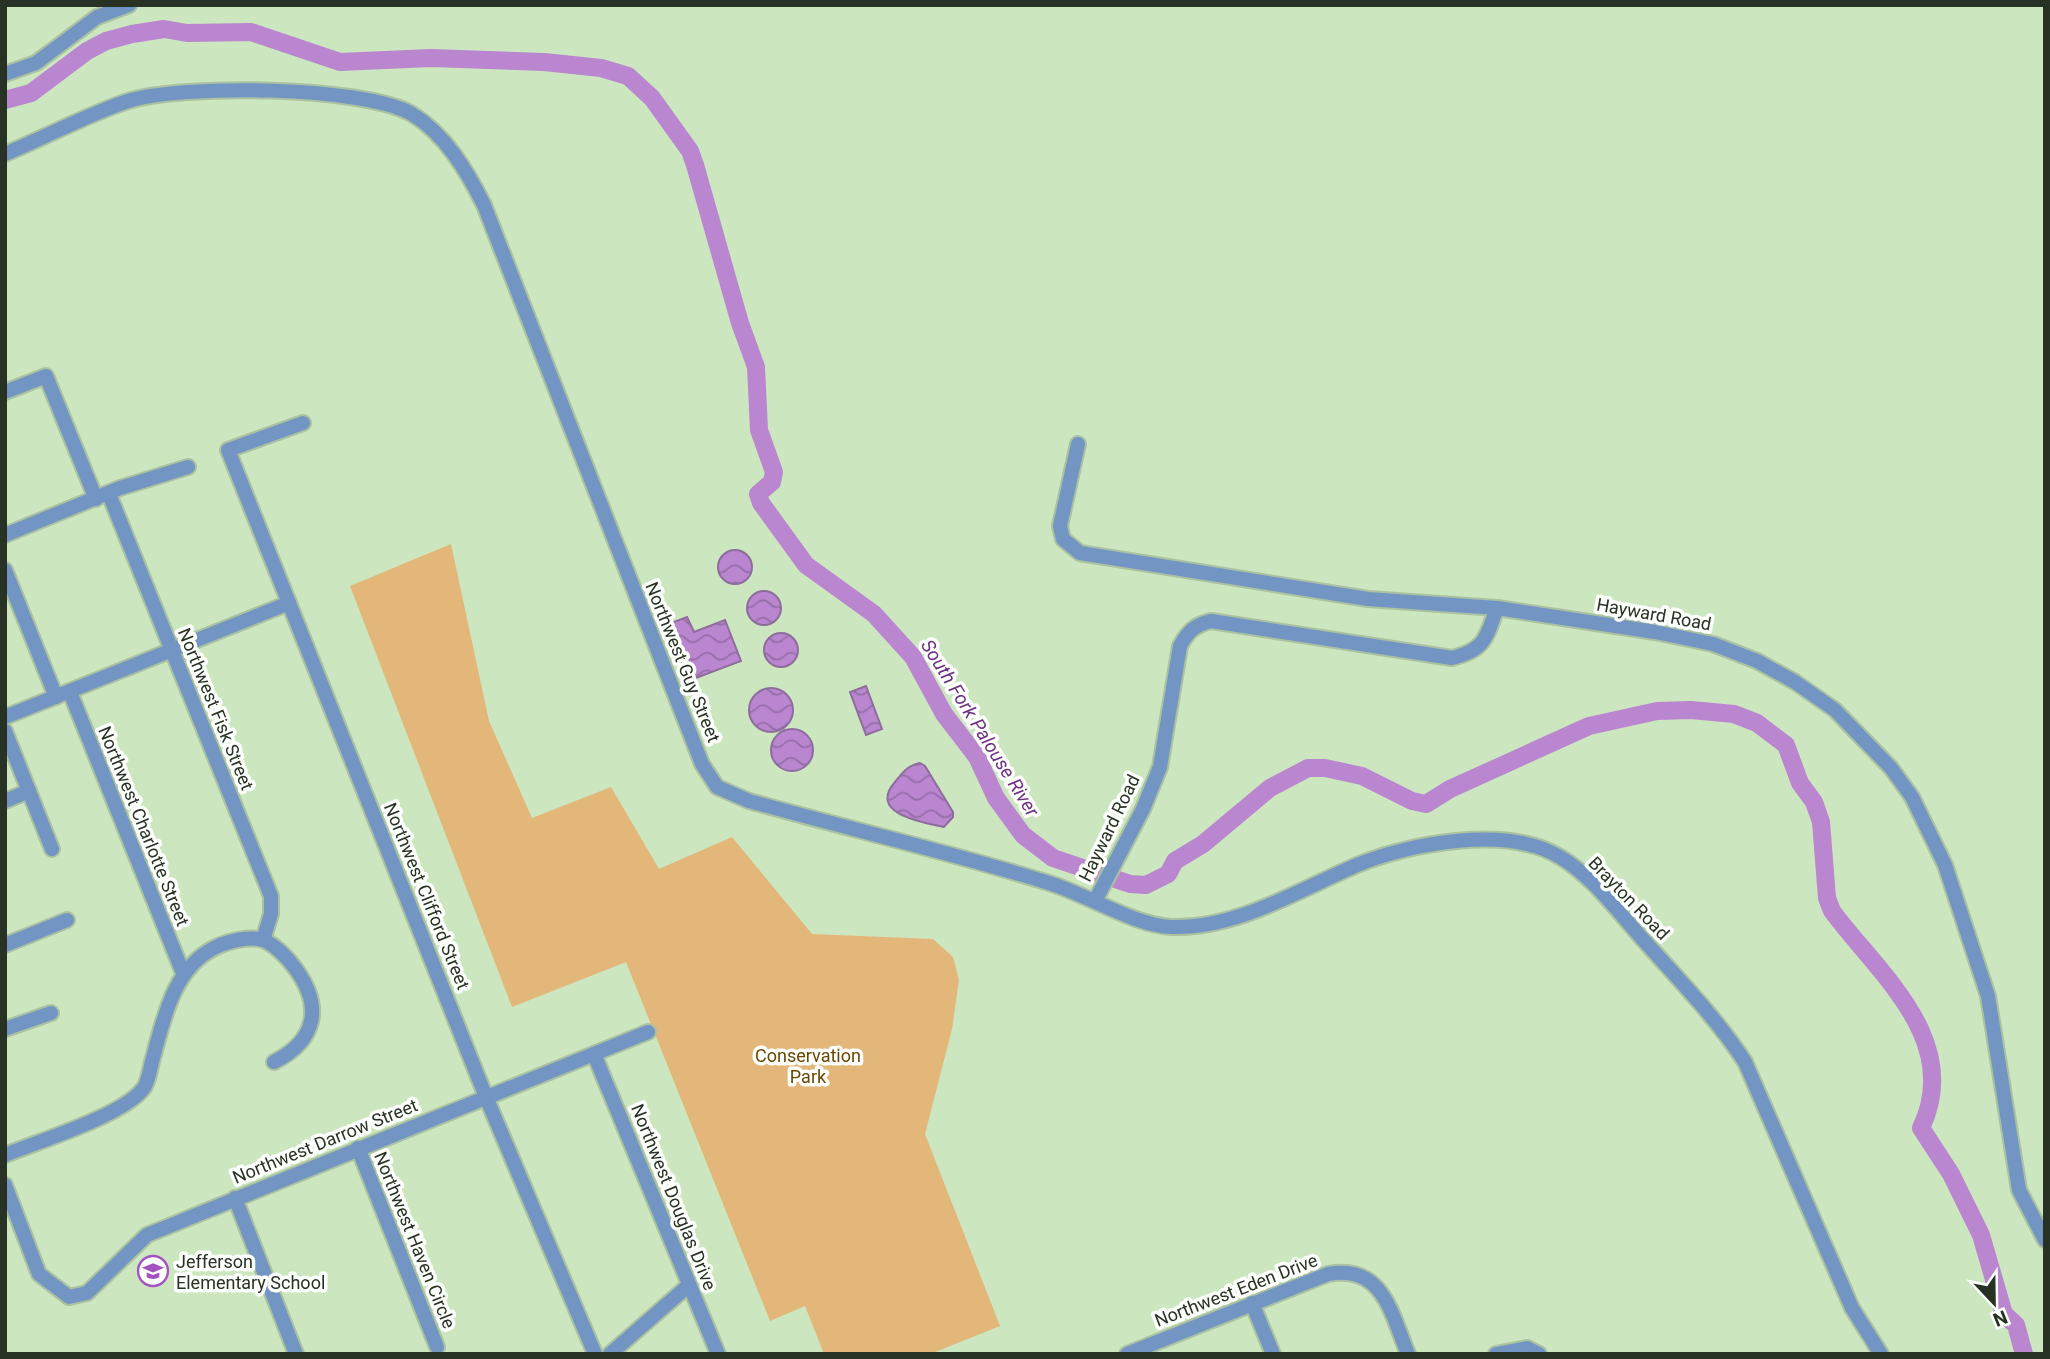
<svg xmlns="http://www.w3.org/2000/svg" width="2050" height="1359" font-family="Roboto,sans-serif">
	<defs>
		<pattern id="water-waves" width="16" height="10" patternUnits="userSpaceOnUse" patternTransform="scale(1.75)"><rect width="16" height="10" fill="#b986cf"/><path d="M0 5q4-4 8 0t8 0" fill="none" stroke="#966ea8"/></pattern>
	</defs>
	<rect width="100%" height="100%" fill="#cce6c0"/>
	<polygon fill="#e3b779" points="451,544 489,721 532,818 611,787 659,869 732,837 812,934 933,939 953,957 959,980 952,1029 925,1134 1000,1326 930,1354 824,1354 805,1306 770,1321 626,962 512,1007 350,586"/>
	<g fill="url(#water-waves)" stroke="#8e6d9c" stroke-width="2">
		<circle cx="735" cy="567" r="17"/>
		<circle cx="764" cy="608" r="17"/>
		<polygon points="687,617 694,632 725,620 741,661 688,681 666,625"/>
		<circle cx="781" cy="650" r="17"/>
		<polygon points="866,686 882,729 866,735 850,692"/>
		<circle cx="771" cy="710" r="22"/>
		<circle cx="792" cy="750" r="21"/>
		<path d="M920,763L925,766L953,812V817L944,827C920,822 868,813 895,782C902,773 908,765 920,763Z"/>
	</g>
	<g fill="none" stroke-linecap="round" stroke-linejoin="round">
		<path stroke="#b986cf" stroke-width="18" d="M5,100L31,93L87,51L106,41L132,34L164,29L187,33L251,32L340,62L431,58L544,62L601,68L628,76L652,98L690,151L695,165L740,323L756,367L759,430L774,472L772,482L758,494L761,503L806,565L874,614L913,657L944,714L977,757L996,798L1023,835L1053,858L1130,884L1146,885L1168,874L1175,861L1203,844L1270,788L1308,768H1325L1362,776L1412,801L1426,804L1450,789L1589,726L1657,711L1691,710L1734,714L1757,723L1786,745L1800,783L1814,802L1821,822L1827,898L1832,911C1878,973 1963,1040 1921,1128L1951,1174L1981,1235L2004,1314L2016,1325L2024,1354"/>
		<g stroke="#abc2a1" stroke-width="18">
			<g id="minor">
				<polyline points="5,74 36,63 97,17 129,5"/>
				<path d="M5,154C46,137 86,115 128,101C181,84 364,86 412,114C445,134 467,171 484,205L702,764L717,787L749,801C849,829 950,852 1049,883C1086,894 1133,925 1171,927C1237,929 1299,890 1357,865C1410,843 1508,825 1560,857C1594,877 1621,916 1648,945C1682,983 1717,1019 1745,1062L1852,1308L1881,1354"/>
				<polyline points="5,392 46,376 96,499"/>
				<polyline points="303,423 228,450 486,1097 595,1354"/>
				<polyline points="1078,444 1060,526 1063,539 1080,553 1368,599 1497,608 1655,632 1713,644 1757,661 1795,682 1835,710 1891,768 1912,797 1945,865 1988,996 2019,1190 2045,1240"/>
				<polyline points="109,494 271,896 271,914 263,940"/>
				<polyline points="5,535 120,488 188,467"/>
				<polyline points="5,570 56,697"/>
				<polyline points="70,692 183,973"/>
				<polyline points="5,717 289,603"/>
				<polyline points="5,731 52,849"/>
				<polyline points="5,801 29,791"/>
				<path d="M1095,901L1143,809L1160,767L1180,646C1188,631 1195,625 1211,621L1452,658C1485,650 1486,638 1497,608"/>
				<polyline points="5,945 67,920"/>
				<polyline points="5,1029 51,1013"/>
				<polyline points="594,1054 718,1354"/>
				<polyline points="358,1148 437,1347"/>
				<path d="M5,1155C39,1141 122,1116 143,1089C149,1082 150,1067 153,1058C164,1017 174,967 216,947C228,941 249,936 263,940C274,944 288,958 295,968C323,1006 317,1040 274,1062"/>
				<polyline points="5,1185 39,1274 69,1297 87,1293 147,1235 648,1032"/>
				<polyline points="235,1198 296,1354"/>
				<polyline points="1252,1303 1273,1354"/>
				<polyline points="610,1354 689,1285"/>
				<path d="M1127,1354L1328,1274C1383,1264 1391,1313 1408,1354"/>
				<polyline points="1496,1354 1527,1348 1539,1354"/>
			</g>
		</g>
		<use href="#minor" stroke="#7295c4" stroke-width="14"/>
	</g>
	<defs>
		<g id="school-ring" transform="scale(1.575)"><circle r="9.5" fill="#fcfffb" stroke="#a352c2" stroke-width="1.5"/><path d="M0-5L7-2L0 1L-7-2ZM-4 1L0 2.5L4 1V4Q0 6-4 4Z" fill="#a352c2"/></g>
	</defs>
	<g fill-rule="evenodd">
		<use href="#school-ring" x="153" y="1271"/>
	</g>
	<g text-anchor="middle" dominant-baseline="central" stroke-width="7" stroke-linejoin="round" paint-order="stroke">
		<g font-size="18" fill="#283224" stroke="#fcfffb">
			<text transform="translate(1654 614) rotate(10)">Hayward Road</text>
			<text transform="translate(683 662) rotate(68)">Northwest Guy Street</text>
			<text transform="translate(216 709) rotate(68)">Northwest Fisk Street</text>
			<text transform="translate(144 826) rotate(68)">Northwest Charlotte Street</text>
			<text transform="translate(1109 828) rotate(-64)">Hayward Road</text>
			<text transform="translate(427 896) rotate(68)">Northwest Clifford Street</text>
			<text transform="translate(1629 898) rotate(46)">Brayton Road</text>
			<text transform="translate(325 1141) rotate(-22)">Northwest Darrow Street</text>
			<text transform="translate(674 1197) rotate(68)">Northwest Douglas Drive</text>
			<text transform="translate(415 1240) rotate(68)">Northwest Haven Circle</text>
			<text transform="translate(1236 1290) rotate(-21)">Northwest Eden Drive</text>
		</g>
		<g font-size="18" fill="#6a4703" stroke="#fcfffb">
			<text x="808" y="1055">Conservation<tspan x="808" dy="21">Park</tspan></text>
		</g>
		<g font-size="18" fill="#283224" stroke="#fcfffb" text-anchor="start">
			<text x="176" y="1261">Jefferson<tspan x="176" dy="21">Elementary School</tspan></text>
		</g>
		<g font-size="19" font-style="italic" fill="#6e2f85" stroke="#fcfffb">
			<text transform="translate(980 728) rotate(58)">South Fork Palouse River</text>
		</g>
	</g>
	<rect width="2050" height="1359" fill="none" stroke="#283224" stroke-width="14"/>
	<g transform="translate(1994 1303) rotate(158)" stroke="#fcfffb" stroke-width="5" paint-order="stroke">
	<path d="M0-5L12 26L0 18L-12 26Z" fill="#283224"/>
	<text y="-10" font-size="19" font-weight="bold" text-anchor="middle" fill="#283224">N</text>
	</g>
</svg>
